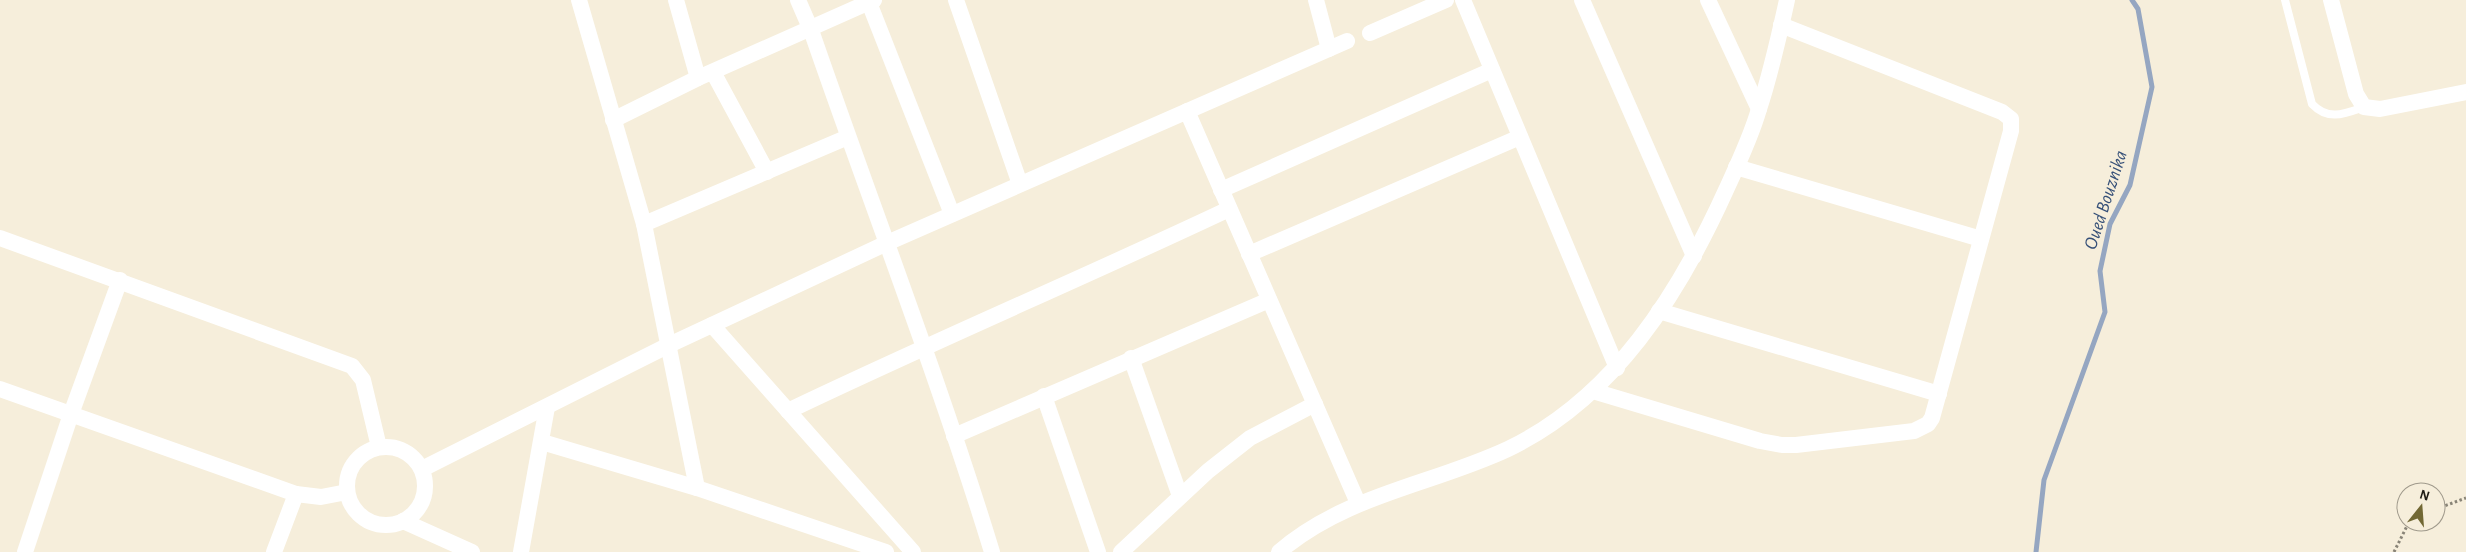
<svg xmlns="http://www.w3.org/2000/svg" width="2466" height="552" font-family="'Alegreya Sans',sans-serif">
	<rect width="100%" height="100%" fill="#f6eedb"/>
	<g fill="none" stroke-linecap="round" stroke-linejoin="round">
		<polyline stroke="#95a6c1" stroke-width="5" points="2036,552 2044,480 2105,312 2100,271 2110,224 2130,185 2152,87 2138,9 2132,0"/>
		<g stroke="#898477" stroke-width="3" stroke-dasharray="2.5 2.5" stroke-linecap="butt">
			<polyline points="2436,509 2466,498"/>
			<polyline points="2394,552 2409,522"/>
		</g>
		<path stroke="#fff" stroke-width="8" d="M2285,0L2312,104C2328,121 2344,114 2364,107"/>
		<g stroke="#fff" stroke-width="16">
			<polyline points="579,0 644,224 697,488"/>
			<polyline points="676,0 698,78"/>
			<path d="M798,0L811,30C871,204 938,376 992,552"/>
			<polyline points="868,0 952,214"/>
			<polyline points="956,0 1020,184"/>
			<polyline points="1316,0 1329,49"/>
			<polyline points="1463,0 1617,368"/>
			<polyline points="1582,0 1694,256"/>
			<polyline points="1708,0 1759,109"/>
			<polyline points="2331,0 2356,94 2364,107 2380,109 2466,92"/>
			<polyline points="1370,33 1446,0"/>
			<polyline points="713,72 767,172"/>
			<polyline points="1187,111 1358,503"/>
			<polyline points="613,120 698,78 874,0"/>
			<polyline points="1736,167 1981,239"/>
			<polyline points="1221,190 1492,70"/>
			<polyline points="644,224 848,137"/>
			<polyline points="0,238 352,366 363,380 379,447"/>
			<polyline points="1249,254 1520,137"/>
			<polyline points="1659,311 1939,394"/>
			<polyline points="712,325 913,552"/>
			<polyline points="1131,358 1180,496"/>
			<polyline points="0,389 296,494 274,552"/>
			<polyline points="1593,391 1760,441 1782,445 1796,445 1914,431 1928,424 1932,418 2011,131 2011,119 2002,112 1781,25"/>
			<polyline points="1044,396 1098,552"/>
			<path d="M788,411C934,341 1083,278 1229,209"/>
			<polyline points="954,436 1269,300"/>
			<polyline points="542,442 697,488 886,552"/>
			<circle cx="386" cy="486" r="39"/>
			<polyline points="422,469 669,345 887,243 1347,41"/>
			<polyline points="296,494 321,497 347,492"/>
			<polyline points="403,521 472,552"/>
			<polyline points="25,552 71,414 120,280"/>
			<polyline points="521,552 547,407"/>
			<polyline points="1121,552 1208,471 1250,438 1315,404"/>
			<path d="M1279,552C1345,495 1431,485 1508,449C1614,398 1679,294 1726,190C1738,164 1751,137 1759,109C1771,73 1779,36 1787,0"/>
		</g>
	</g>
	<g text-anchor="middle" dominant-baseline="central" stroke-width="4" stroke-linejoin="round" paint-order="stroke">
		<g font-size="19" font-style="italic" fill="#365078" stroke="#f6eedb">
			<text transform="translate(2106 200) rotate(-72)">Oued Bouznika</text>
		</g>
	</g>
	<g transform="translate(2421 507) rotate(17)"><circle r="24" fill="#f6eedb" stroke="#a09a8c"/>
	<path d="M0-4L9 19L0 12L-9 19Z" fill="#726834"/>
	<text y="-8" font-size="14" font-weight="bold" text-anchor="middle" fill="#1f1c15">N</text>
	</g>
</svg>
